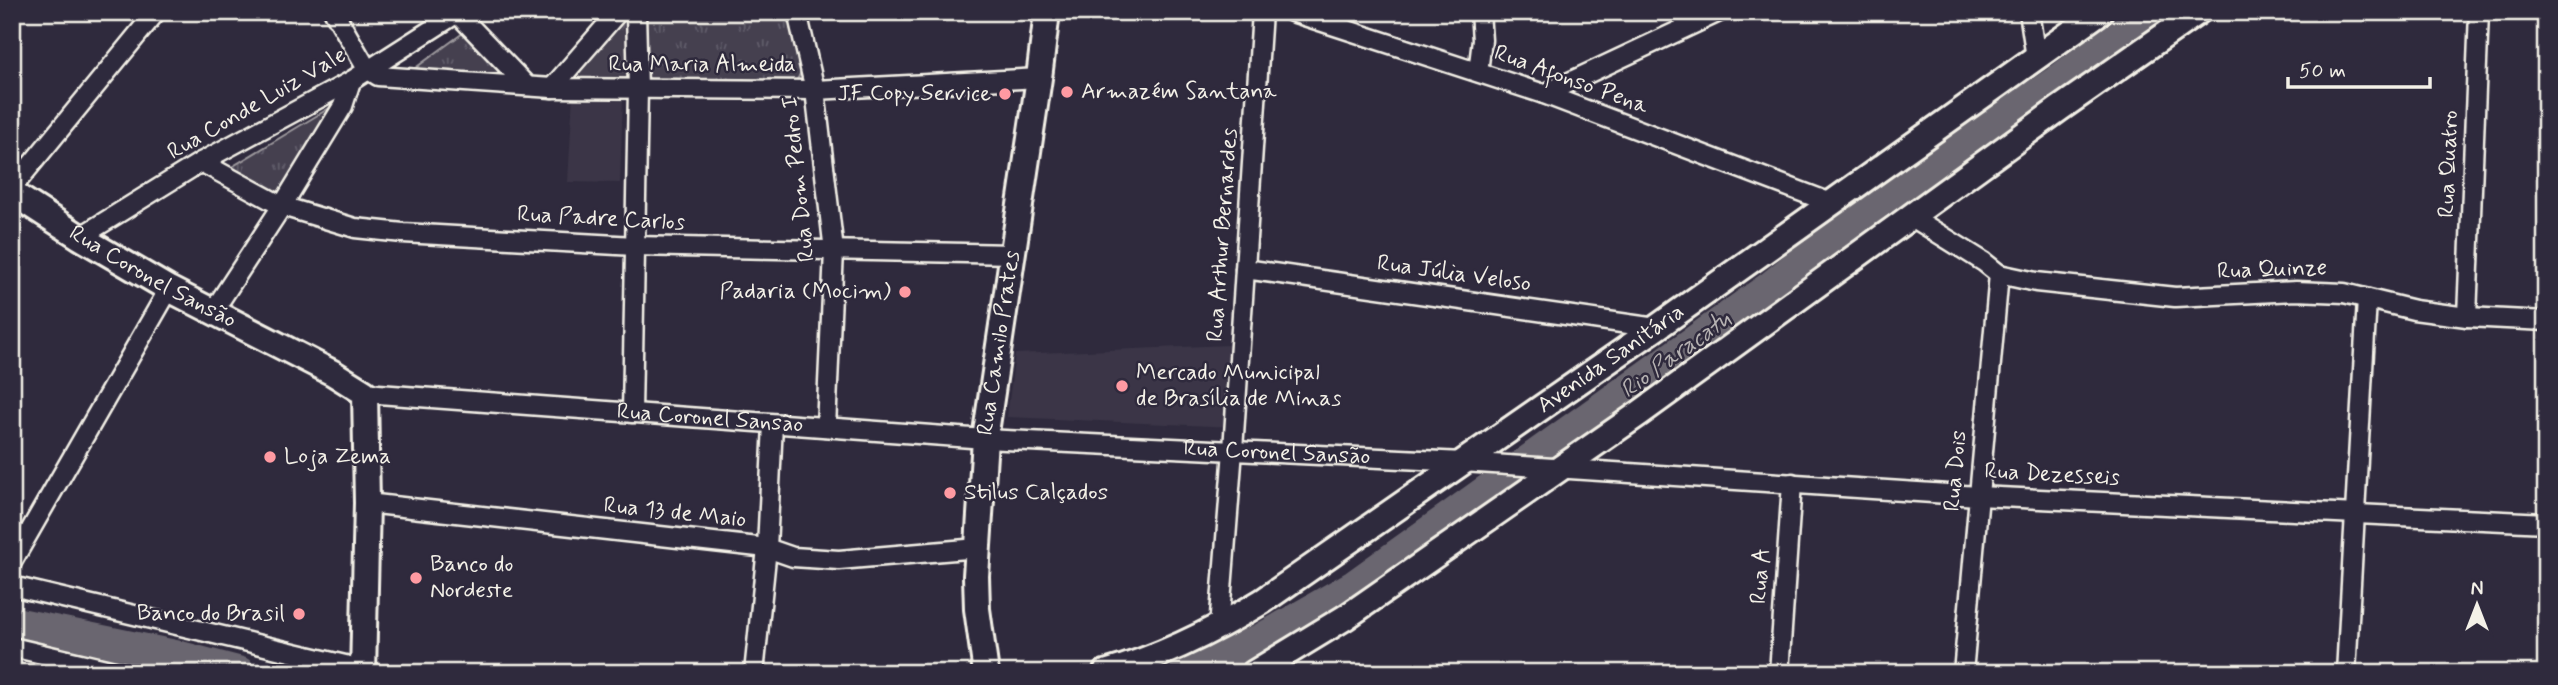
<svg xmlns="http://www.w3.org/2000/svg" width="2558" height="685" font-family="Mynerve,sans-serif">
	<defs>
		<pattern id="park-tufts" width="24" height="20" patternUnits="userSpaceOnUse" patternTransform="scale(1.75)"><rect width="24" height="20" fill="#454050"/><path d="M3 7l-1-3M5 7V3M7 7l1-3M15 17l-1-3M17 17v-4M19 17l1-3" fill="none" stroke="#605c69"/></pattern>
	</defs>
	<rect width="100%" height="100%" fill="#2f2a3d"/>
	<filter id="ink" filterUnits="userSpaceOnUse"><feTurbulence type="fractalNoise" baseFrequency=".0143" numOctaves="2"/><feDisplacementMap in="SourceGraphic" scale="14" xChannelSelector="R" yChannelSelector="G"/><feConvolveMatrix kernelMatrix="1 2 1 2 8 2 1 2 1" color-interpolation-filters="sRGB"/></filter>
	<g filter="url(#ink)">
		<g fill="#3b3647">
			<polygon points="623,94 620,183 568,182 573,95"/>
			<polygon points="1229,345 1235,427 1007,417 1015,354"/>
		</g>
		<g fill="url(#park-tufts)" stroke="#9c989c" stroke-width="2">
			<polygon points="626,12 630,12 633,81 566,81"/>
			<path d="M643,12H790C796,33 812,64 795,82L654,81L643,75Z"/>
			<polygon points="463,33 513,77 410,72"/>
			<polygon points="331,107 278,198 230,168"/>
		</g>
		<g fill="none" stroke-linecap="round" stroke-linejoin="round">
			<g stroke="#6a6670" stroke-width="33">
				<polyline points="12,623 182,658 239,673"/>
				<polyline points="1186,673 1263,639 1355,586 1770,288 1878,201 2059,81 2151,12"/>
			</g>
			<g stroke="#f4f1e8" stroke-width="23">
				<g id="street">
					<polyline points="334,12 367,69 378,76 552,88 815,90 1039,78"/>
					<polyline points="797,12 815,90 834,251 826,427"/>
					<polyline points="1292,12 1544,94 1831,203"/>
					<polyline points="2029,12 2036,58"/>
					<polyline points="457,13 527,86"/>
					<polyline points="1478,72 1482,40 1480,12"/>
					<polyline points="552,88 618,12"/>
					<polyline points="1544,94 1719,12"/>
					<polyline points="201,162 282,206 355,228 403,233 635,246 1013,254"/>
					<polyline points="12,188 156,12"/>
					<polyline points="1912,217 1984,262 1999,274 2036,282 2175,297 2296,291 2344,293 2414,310 2467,317 2546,321"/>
					<polyline points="80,237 201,162 351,81 459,12"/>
					<polyline points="1245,269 1656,328"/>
					<polyline points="214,310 282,206 343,106 351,81"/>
					<polyline points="2467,317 2479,12"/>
					<path id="s1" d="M365,393L985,439L1463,462L1978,496L2546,523"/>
					<polyline points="632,413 638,89 636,12"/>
					<polyline points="367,503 767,548 793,557 839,560 978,548"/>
					<polyline points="12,562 169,289"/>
					<polyline points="12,586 362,669"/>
					<polyline points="1219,628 1233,450 1262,12"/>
					<polyline points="12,647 123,673"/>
					<polyline points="754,673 767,548 773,424"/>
					<polyline points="1779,673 1792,483"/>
					<polyline points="1963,673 1999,274"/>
					<polyline points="2346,673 2367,299"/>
				</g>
			</g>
			<g stroke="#f4f1e8" stroke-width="30">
				<g id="secondary">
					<path id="s2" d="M12,193L80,237L169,289L333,373L365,393L367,503L363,673"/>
					<path id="s3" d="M986,673L977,609L976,576L985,439L1039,78L1047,12"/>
					<path id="s4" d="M1105,673C1162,657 1212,632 1263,601L1656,328L2100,12"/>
					<polyline points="1254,673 1346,617 1640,413 2059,109 2198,12"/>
				</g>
			</g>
			<use href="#street" stroke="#2f2a3d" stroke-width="18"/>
			<use href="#secondary" stroke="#2f2a3d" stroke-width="24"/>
		</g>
	</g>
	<g fill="#ff9aa2" stroke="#2f2a3d" stroke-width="2.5">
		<circle cx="1067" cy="92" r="7"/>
		<circle cx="1005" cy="94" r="7"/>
		<circle cx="905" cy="292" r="7"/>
		<circle cx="1122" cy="386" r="7"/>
		<circle cx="270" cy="457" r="7"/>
		<circle cx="950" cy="493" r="7"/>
		<circle cx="416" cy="578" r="7"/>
		<circle cx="299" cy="614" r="7"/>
	</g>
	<g text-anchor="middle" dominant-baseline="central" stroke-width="5" stroke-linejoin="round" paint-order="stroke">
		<g font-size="23" fill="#f4f1e8" stroke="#2f2a3d">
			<text x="702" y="65">Rua Maria Almeida</text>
			<text transform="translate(1571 80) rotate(20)">Rua Afonso Pena</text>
			<text transform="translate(257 104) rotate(-30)">Rua Conde Luiz Vale</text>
			<text transform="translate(2449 164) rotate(-88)">Rua Quatro</text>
			<text transform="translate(799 179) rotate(-96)">Rua Dom Pedro I</text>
			<text transform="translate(601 219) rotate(3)">Rua Padre Carlos</text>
			<text transform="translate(1223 235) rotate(-86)">Rua Arthur Bernardes</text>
			<text transform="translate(2272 270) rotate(-2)">Rua Quinze</text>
			<text transform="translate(1454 274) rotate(8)">Rua Júlia Veloso</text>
			<text stroke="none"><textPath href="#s2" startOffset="164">Rua Coronel Sansão</textPath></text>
			<text stroke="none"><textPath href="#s3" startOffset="332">Rua Camilo Prates</textPath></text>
			<text stroke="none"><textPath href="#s4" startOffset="598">Avenida Sanitária</textPath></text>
			<text stroke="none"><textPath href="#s1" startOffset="346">Rua Coronel Sansão</textPath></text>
			<text stroke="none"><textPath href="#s1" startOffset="914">Rua Coronel Sansão</textPath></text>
			<text transform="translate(1956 471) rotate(-85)">Rua Dois</text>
			<text transform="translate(2052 475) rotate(3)">Rua Dezesseis</text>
			<text transform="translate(675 513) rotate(6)">Rua 13 de Maio</text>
			<text transform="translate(1761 576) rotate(-86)">Rua A</text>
		</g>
		<g font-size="23" fill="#f4f1e8" stroke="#2f2a3d" text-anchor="start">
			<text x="1081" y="92">Armazém Santana</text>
			<text x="991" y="94" text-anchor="end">JF Copy Service</text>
			<text x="891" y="292" text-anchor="end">Padaria (Mocim)</text>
			<text x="1136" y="373">Mercado Municipal<tspan x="1136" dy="26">de Brasília de Minas</tspan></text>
			<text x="284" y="457">Loja Zema</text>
			<text x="964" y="493">Stilus Calçados</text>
			<text x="430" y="565">Banco do<tspan x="430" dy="26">Nordeste</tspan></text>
			<text x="285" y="614" text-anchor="end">Banco do Brasil</text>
		</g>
		<g font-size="24" font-style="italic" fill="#b6b2b2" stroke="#2f2a3d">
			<text transform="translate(1676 355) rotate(-36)">Rio Paracatu</text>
		</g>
	</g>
	<rect width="2558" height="685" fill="none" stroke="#2f2a3d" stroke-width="42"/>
	<rect x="21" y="21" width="2516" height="643" fill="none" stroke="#f4f1e8" stroke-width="2.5" filter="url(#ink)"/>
	<g transform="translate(2477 605)" stroke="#2f2a3d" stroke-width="5" paint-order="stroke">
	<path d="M0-5L12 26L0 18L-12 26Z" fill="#f4f1e8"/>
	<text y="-10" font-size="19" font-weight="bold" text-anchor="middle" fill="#f4f1e8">N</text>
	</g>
	<path d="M2288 77v10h142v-10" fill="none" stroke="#f4f1e8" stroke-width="3.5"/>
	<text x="2299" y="77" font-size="21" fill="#f4f1e8" stroke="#2f2a3d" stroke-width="5" paint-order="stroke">50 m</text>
</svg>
